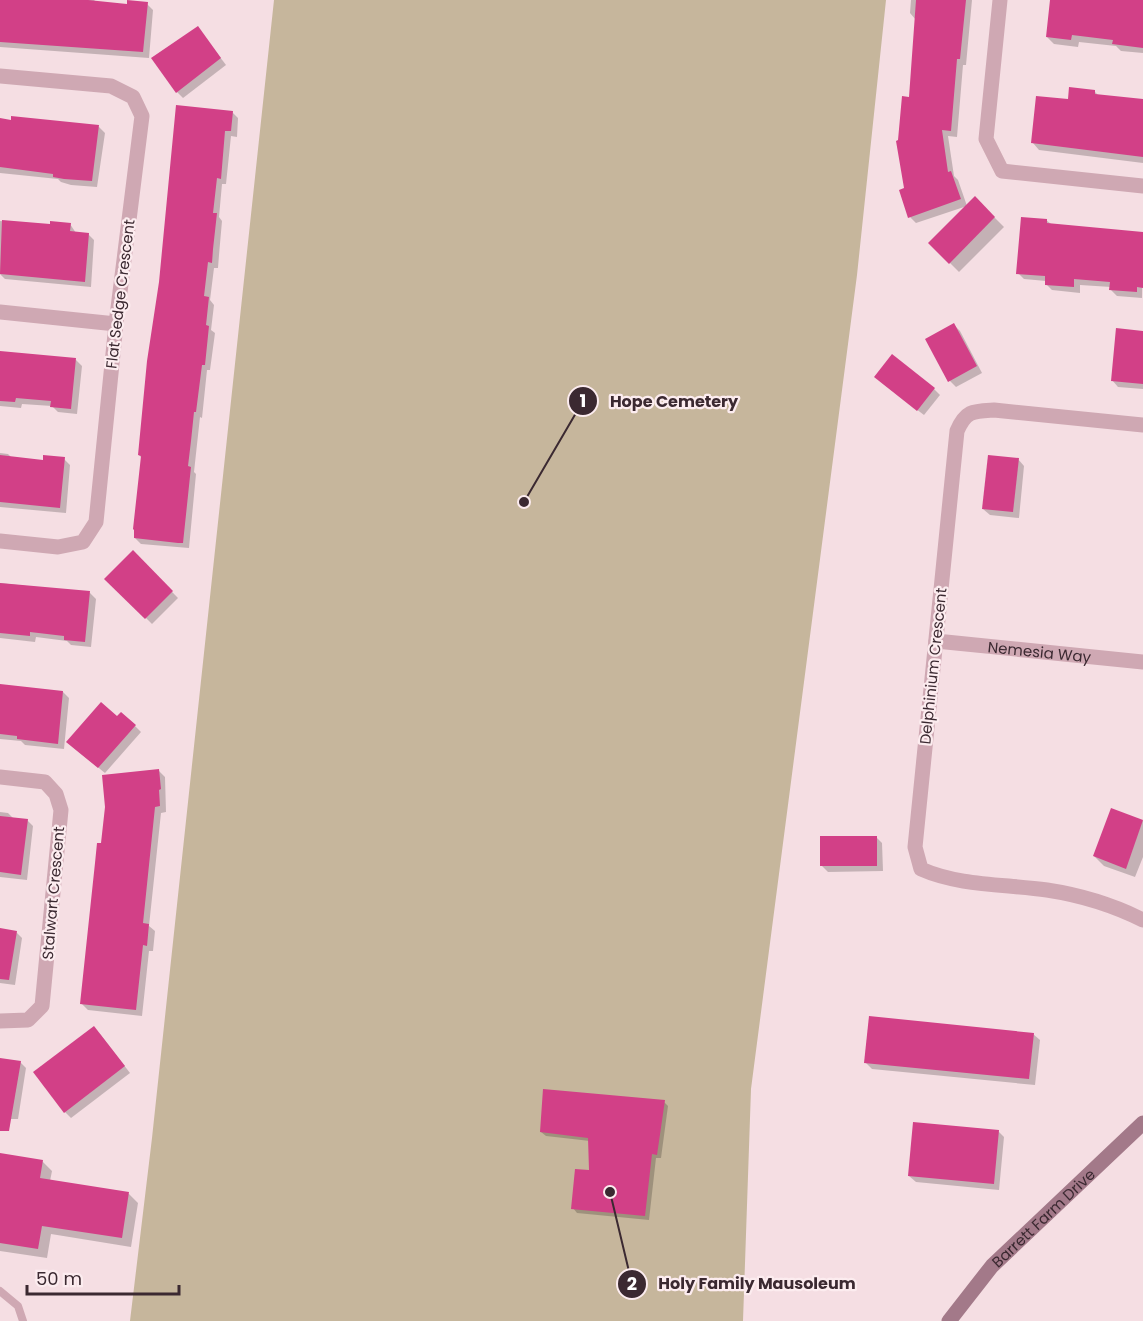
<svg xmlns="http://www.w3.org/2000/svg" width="1143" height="1321" font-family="Poppins,sans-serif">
	<rect width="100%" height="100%" fill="#f5dee3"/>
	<polygon fill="#c6b69c" points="274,0 886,0 857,275 751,1089 743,1321 130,1321 152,1138"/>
	<g fill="#0003">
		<polygon points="0,0 94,0 97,3 128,6 147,4 153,10 149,58 0,47"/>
		<polygon points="911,0 972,0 966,65 963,65 957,137 948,136 954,176 958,180 967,206 916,223 910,217 906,189 916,20 910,13"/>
		<polygon points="1051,0 1143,0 1143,53 1121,51 1116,46 1079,42 1078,47 1054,44 1047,37"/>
		<polygon points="198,28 226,65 183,98 177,92"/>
		<polygon points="1095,92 1099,96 1143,100 1143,163 1039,150 1033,143 1069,101"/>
		<polygon points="232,112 238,118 237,137 231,136 226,184 222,184 219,217 222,221 219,255 218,268 214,268 210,300 214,305 211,330 215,333 210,370 207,370 202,418 200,417 194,472 196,474 189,548 141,544 135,538 142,458 139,455 161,283"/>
		<polygon points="0,120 99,127 105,133 97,187 71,185 61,182 58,179 0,173"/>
		<polygon points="975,198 1004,227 959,272 930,243"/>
		<polygon points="1046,220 1051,224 1143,233 1142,298 1117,296 1111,290 1111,287 1080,285 1080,293 1052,290 1046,284 1046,281 1024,279 1018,273"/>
		<polygon points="0,221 51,225 70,224 76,233 88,234 94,240 91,287 5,279 0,274"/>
		<polygon points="954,325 960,331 982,373 956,387 950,381"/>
		<polygon points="1143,332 1143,389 1118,387 1112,380"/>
		<polygon points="0,352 76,360 82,366 77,414 58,412 52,406 22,404 21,408 0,406"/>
		<polygon points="882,383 934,389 940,395 924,415"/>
		<polygon points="0,453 8,454 13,459 45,462 64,459 70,465 66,513 0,507"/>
		<polygon points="1018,459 1024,466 1019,518 990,515 983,509"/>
		<polygon points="133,552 178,598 152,624 107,579"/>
		<polygon points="0,583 90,593 96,599 91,647 71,645 67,641 36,637 35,642 0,638"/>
		<polygon points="0,686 63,692 69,698 64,749 25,745 21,741 0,739"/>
		<polygon points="135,726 141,732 105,773 74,748"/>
		<polygon points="159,771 165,777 166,812 161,813 149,926 155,931 153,951 149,951 142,1016 88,1010 82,1004 102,845"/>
		<polygon points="1112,810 1143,821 1143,857 1135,877 1104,866 1094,856"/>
		<polygon points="0,812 8,813 14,819 27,820 33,826 27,880 0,877"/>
		<polygon points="876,837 882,843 883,871 828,872 822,866"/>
		<polygon points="0,929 16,932 22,938 15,985 0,983"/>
		<polygon points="100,1034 130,1073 71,1118 65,1112"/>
		<polygon points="1033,1034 1040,1040 1035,1085 872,1069 866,1063"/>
		<polygon points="0,1059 20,1062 26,1068 18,1119 0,1119"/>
		<polygon points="664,1102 668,1106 661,1158 656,1158 649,1220 577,1213 573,1208 591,1172 590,1141 546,1136 541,1132"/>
		<polygon points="998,1131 1004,1137 999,1190 916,1182 909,1176"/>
		<polygon points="0,1154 42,1161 52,1171 50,1181 129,1194 138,1203 131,1247 51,1234 47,1258 0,1251"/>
	</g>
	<g fill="#d24087">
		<polygon points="0,0 88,0 127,4 127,0 148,2 143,52 0,42"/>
		<polygon points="916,0 966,0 960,59 957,59 951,131 942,130 948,172 951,171 961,199 908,218 899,190 904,188 896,141 898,140 902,96 909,97"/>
		<polygon points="1050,0 1143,0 1143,48 1112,44 1113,40 1072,35 1071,40 1046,37"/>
		<polygon points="198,26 221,58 176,93 151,58"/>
		<polygon points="1069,87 1095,90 1095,94 1143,99 1143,157 1031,143 1036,96 1068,99"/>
		<polygon points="176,105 233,111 231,131 225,131 221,179 217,178 213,213 217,213 213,249 212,263 208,262 204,296 209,297 206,325 209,326 205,365 202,365 196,412 194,412 191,441 188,466 191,467 183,543 178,543 134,538 134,530 133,529 141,456 138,455 147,361 159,282"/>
		<polygon points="11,116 99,125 92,181 64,179 53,177 53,174 0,167 0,118 11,120"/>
		<polygon points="975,196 995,217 949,264 928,243"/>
		<polygon points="1021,217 1047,219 1047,223 1143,232 1143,288 1137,287 1137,292 1109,290 1110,282 1074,279 1074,287 1045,285 1045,276 1016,274"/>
		<polygon points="2,220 50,224 50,221 71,223 70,231 89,233 85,282 0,274"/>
		<polygon points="954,323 977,366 948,382 925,339"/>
		<polygon points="1116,328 1143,331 1143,384 1111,381"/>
		<polygon points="0,351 76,358 71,409 50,407 51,401 16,398 15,402 0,401"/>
		<polygon points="892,354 935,388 917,411 874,377"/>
		<polygon points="0,455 43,460 43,455 65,457 60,508 0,502"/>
		<polygon points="988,455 1019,458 1013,512 982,509"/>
		<polygon points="133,550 173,591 145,619 104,579"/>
		<polygon points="0,583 90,591 85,642 64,640 64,636 30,632 30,636 0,633"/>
		<polygon points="0,684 63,691 58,744 17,739 17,736 0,734"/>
		<polygon points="101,702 117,716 121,712 136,725 98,768 66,742"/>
		<polygon points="159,769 161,789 159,790 160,806 155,807 143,923 149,924 147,946 143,945 136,1010 80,1004 95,863 97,843 101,843 105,807 102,775"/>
		<polygon points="1111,808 1143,820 1126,869 1093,856"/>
		<polygon points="0,816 28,819 21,875 0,872"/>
		<rect x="820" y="836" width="57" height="30"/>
		<polygon points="0,928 17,931 9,980 0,979"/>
		<polygon points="869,1016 1034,1033 1029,1079 864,1063"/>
		<polygon points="94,1026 125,1066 64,1113 33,1072"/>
		<polygon points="0,1058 21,1061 9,1131 0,1131"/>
		<polygon points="543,1089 665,1100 657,1155 652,1154 645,1216 571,1209 575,1169 589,1170 588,1138 540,1132"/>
		<polygon points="913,1122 999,1130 994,1184 908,1176"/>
		<polygon points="0,1153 43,1160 40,1178 129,1192 122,1238 42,1226 38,1249 0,1243"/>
	</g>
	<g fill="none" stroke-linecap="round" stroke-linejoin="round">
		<polyline stroke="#cfa8b3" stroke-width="8" points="0,1291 18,1306 23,1321"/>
		<g stroke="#cfa8b3" stroke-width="15">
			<polyline points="1000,0 986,139 1002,171 1143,186"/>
			<polyline points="0,76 111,86 133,97 142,116 116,324 96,522 83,542 58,547 0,541"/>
			<polyline points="0,312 116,324"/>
			<path d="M1143,425L994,410C974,411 966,410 957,431L915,847L921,869C959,886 1005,884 1047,890C1080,895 1113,905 1143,920"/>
			<path id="s1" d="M936,641L1143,662"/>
			<polyline points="0,777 45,782 56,794 61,810 42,1006 28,1020 0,1021"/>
		</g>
		<path stroke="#a37989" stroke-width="15" id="s2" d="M949,1321L992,1266L1143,1123"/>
	</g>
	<g text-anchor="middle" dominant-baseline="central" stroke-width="4.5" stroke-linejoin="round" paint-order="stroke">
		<g font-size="15" fill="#3b2931" stroke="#fcecef">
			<text transform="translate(120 294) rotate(-83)">Flat Sedge Crescent</text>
			<text stroke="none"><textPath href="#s1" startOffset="104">Nemesia Way</textPath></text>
			<text transform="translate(933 666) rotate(-84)">Delphinium Crescent</text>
			<text transform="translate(53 893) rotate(-85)">Stalwart Crescent</text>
			<text stroke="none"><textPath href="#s2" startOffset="140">Barrett Farm Drive</textPath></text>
		</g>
	</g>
	<path fill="none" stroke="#3b2931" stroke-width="2" d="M524 502L583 401M610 1192L632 1284"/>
	<g fill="#3b2931" stroke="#fcecef" stroke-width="2">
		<circle cx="524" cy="502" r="6"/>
		<circle cx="610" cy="1192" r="6"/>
		<circle cx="583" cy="401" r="15"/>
		<circle cx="632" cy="1284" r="15"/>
	</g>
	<g font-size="18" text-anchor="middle" font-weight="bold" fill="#fff">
		<text x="583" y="407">1</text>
		<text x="632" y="1290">2</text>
	</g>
	<g font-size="16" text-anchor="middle" font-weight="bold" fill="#3b2931" stroke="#fcecef" stroke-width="4.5" stroke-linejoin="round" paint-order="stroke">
		<text x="674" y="407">Hope Cemetery</text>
		<text x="757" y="1289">Holy Family Mausoleum</text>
	</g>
	<path d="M27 1285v9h152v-9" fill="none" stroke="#3b2931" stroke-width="3"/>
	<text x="36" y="1285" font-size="18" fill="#3b2931" stroke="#fcecef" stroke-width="4.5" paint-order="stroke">50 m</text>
</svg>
